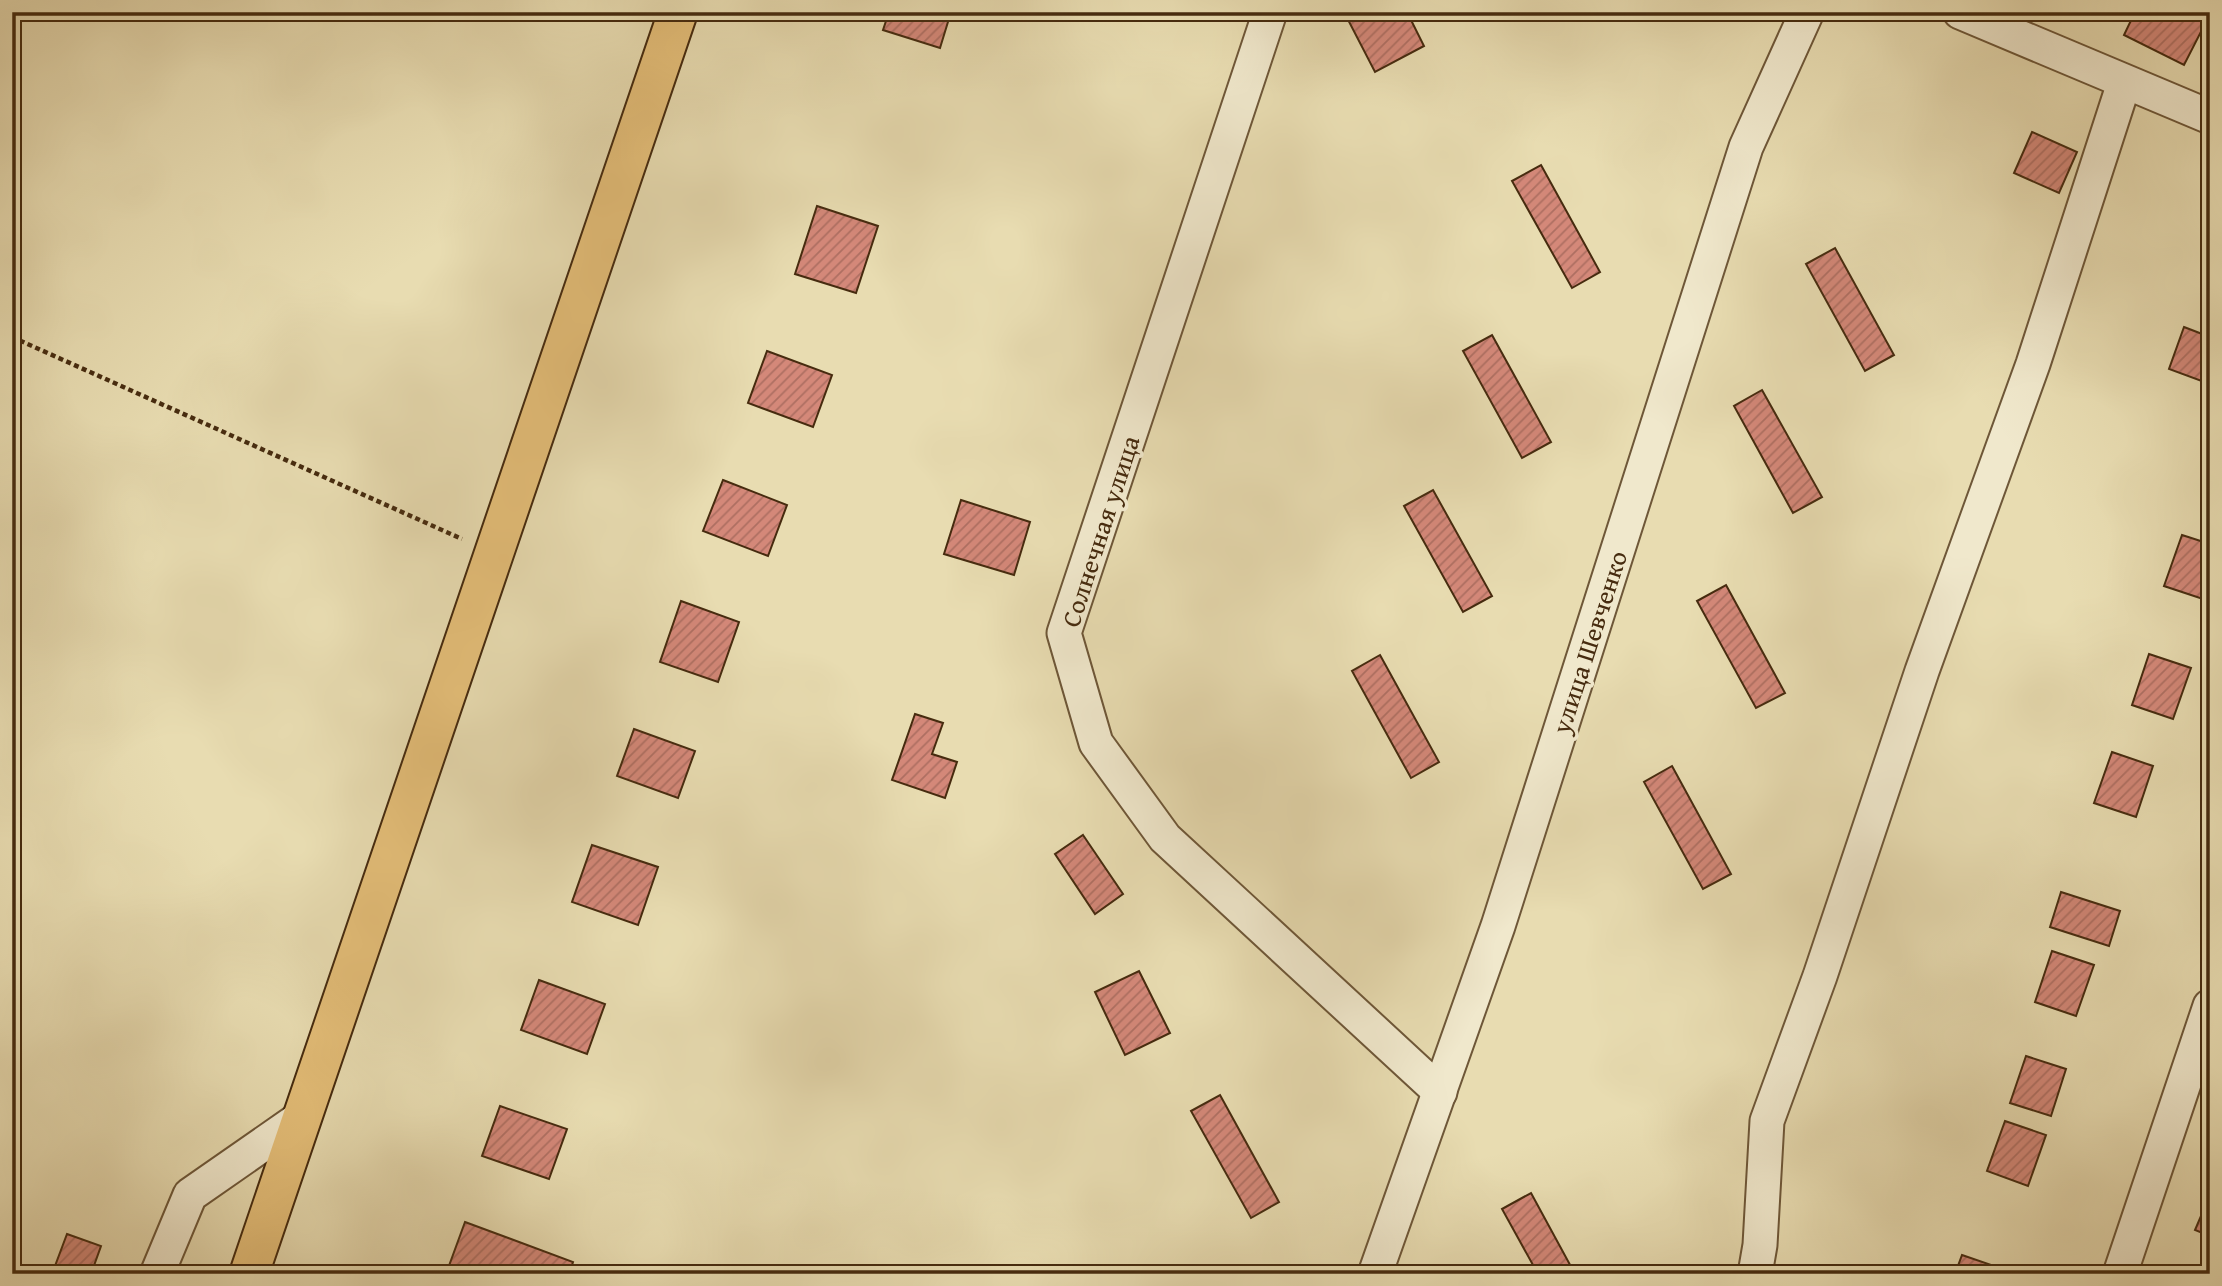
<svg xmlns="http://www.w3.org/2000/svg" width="2222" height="1286" font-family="'Gentium Book Plus',serif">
	<defs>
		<pattern id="building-hatch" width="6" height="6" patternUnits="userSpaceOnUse" patternTransform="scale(1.75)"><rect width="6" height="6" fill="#d48879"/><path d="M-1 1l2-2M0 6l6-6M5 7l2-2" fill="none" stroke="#ae6f62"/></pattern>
	</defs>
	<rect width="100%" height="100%" fill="#e8dcb1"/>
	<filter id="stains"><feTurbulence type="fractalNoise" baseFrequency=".00286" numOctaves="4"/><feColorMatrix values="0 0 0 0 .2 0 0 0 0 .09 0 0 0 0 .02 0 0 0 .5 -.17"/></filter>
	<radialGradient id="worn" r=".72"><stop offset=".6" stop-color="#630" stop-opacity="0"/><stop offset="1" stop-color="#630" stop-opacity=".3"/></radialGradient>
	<g fill="url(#building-hatch)" stroke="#462b0f" stroke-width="2">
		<polygon points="889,12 951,12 940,48 883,30"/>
		<polygon points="1344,12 1407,12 1424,46 1375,72"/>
		<polygon points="2135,12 2195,12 2208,18 2184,65 2124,35"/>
		<polygon points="2032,132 2077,152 2059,193 2014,173"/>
		<polygon points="1541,165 1600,272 1572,288 1512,181"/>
		<polygon points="817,206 878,226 856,293 795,274"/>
		<polygon points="1835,248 1894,355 1865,371 1806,264"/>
		<polygon points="2184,327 2210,337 2210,375 2207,383 2169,369"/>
		<polygon points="1492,335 1551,442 1522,458 1463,351"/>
		<polygon points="767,351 832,375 813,427 748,403"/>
		<polygon points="1762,390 1822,497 1793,513 1734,406"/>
		<polygon points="2210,462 2210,483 2204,481"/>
		<polygon points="723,480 787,505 768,556 703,531"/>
		<polygon points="1433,490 1492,596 1463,612 1404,506"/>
		<polygon points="961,500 1030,522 1014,575 944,554"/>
		<polygon points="2182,535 2210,544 2210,588 2206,600 2164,586"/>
		<polygon points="1726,585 1785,693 1756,708 1697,601"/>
		<polygon points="681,601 739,622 718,682 660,662"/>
		<polygon points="2149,654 2191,668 2173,719 2132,705"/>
		<polygon points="1380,655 1439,762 1411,778 1352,671"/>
		<polygon points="915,714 943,723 932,754 957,762 945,798 892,780"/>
		<polygon points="634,729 695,751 678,798 617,776"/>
		<polygon points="2112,752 2153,766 2136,817 2094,803"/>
		<polygon points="1672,766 1731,874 1703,889 1644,782"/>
		<polygon points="1083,835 1123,894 1095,914 1055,854"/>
		<polygon points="592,845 658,867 638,925 572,902"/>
		<polygon points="2061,892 2120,911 2109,946 2050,927"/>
		<polygon points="2052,951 2094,965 2076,1016 2035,1002"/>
		<polygon points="1139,971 1170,1033 1125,1055 1095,992"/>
		<polygon points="539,980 605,1004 587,1054 521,1030"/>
		<polygon points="2026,1056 2066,1069 2051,1116 2010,1103"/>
		<polygon points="1220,1095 1279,1202 1251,1218 1191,1111"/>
		<polygon points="500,1106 567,1129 549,1179 482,1156"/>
		<polygon points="2005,1121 2046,1135 2028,1186 1987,1171"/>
		<polygon points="1531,1193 1575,1274 1538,1274 1502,1209"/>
		<polygon points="2210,1195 2210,1236 2195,1230"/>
		<polygon points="465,1222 573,1262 569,1274 446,1274"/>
		<polygon points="67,1234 101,1246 91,1274 52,1274"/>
		<polygon points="1962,1255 2003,1269 2001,1274 1955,1274"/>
	</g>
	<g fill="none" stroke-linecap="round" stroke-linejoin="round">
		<g stroke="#6e5738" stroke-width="37">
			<g id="minor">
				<polyline points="1270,12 1064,633 1096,743 1165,838 1440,1092"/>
				<polyline points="1960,12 2210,117"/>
				<polyline points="157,1274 190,1195 302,1117"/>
				<polyline points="1375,1274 1498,926 1746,147 1807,12"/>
				<polyline points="1755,1274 1760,1245 1767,1121 1820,976 1922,671 2033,364 2124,83"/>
				<polyline points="2120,1274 2210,1006"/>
			</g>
		</g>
		<g stroke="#462b0f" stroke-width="42">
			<polyline id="major" points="249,1274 678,12"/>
		</g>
		<polyline stroke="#462b0f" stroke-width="4.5" stroke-dasharray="5 3.5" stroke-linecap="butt" points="12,337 462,539"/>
		<use href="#minor" stroke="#f0e8cc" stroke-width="33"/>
		<use href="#major" stroke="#e4be78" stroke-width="38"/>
	</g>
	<g text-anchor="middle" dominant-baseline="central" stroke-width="7" stroke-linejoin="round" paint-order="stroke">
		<g font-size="26" fill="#462b0f" stroke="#f0e8cc">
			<text transform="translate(1100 531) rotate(-72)">Солнечная улица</text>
			<text transform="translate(1589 642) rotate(-72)">улица Шевченко</text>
		</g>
	</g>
	<rect width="2222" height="1286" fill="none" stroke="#e8dcb1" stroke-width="42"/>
	<rect x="14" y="14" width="2194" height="1258" fill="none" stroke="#462b0f" stroke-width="3.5"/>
	<rect x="21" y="21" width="2180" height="1244" fill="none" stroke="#462b0f" stroke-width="2"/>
	<rect width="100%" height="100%" filter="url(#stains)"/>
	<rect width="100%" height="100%" fill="url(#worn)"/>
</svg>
